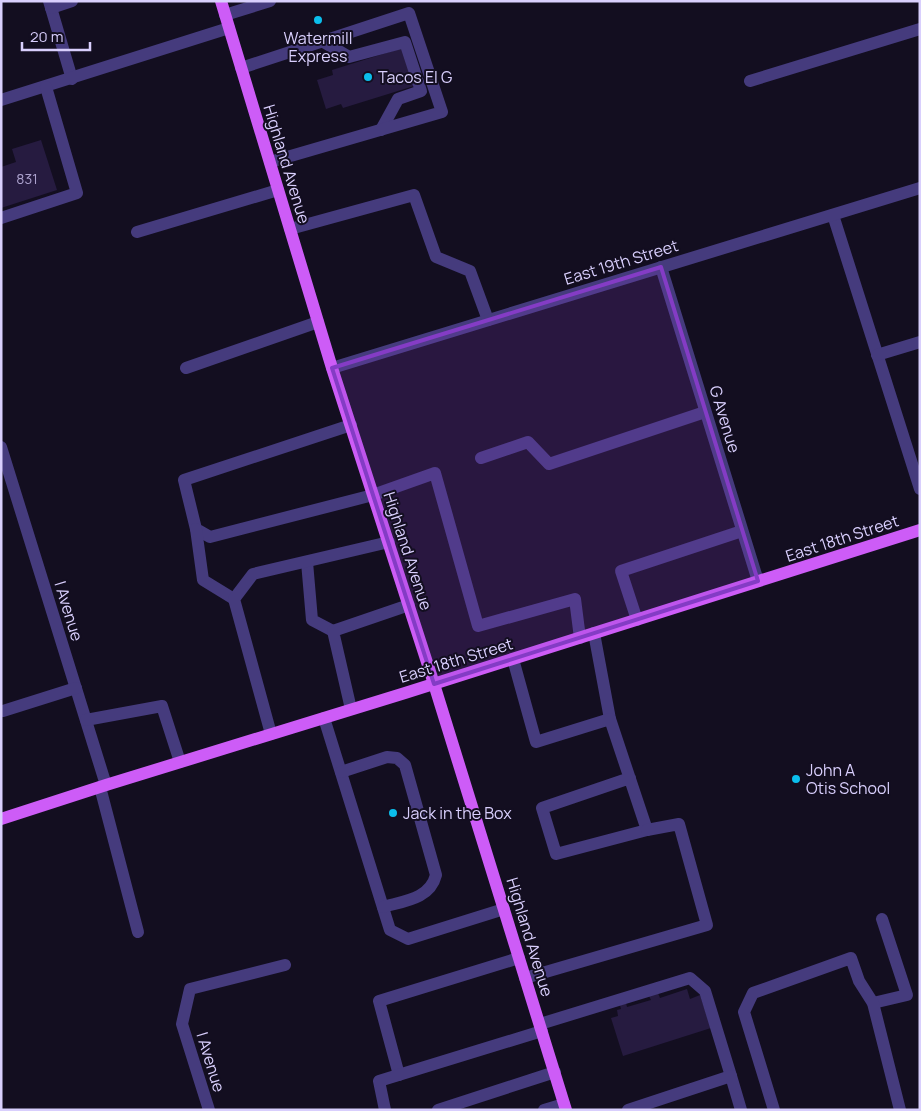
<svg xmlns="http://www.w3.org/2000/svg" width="921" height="1111" font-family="Manrope,sans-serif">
	<rect width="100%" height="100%" fill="#130e20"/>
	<g fill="#261b40">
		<polygon points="319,15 322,18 322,22 317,24 314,19"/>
		<polygon points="402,48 414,86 343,108 341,104 326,109 317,80 333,75 332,70"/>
		<polygon points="41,140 57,190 1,208 1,167 16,162 12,149"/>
		<polygon points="687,989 690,999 700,995 711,1028 623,1056 611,1018 618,1016 617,1010 621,1009 620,1005 626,1003 627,1007 651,1000 649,996 658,993 660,998"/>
	</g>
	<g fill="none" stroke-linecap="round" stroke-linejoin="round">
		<g stroke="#453b7d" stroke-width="12">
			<polyline points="49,1 72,79"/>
			<polyline points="51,8 72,1"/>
			<polyline points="225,15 270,1"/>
			<polyline points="322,41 349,57 405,42 421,91 398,99 381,130"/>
			<polyline points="241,68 409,13 442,112 270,162"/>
			<polyline points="750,81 920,29"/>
			<polyline points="1,100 229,28"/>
			<polyline points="833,215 920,489"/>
			<polyline points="1,218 77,193 46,87"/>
			<polyline points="290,229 414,195 436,257 470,271 488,320"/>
			<polyline points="137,232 278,190"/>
			<polyline points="661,267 758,581"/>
			<polyline points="877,355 920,342"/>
			<polyline points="186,368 318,322"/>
			<polyline points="332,368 920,188"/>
			<polyline points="351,425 184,480 196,529 210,537 373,495 435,473 478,626 575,599 580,638"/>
			<polyline points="1,447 106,785"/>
			<polyline points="481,458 528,442 549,464 705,412"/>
			<polyline points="196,529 203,580 234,599"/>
			<polyline points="307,562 312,620 333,631"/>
			<polyline points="637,620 621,571 742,531"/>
			<polyline points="594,633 610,719"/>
			<polyline points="513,659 536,742 610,719 647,830 556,854 542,808 630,778"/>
			<polyline points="351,709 333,631 409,605"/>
			<polyline points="3,711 76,688"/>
			<polyline points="324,718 390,930 408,939 504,909"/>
			<polyline points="86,720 162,706 180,762"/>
			<polyline points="271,734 234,599 253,574 389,542"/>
			<path d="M341,772L387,757L397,758L405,765L436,875C430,899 404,901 383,907"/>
			<polyline points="100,787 138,932"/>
			<polyline points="525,978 707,925 679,824 647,830"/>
			<polyline points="873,1003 907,995 882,919"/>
			<polyline points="540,1024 690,978 705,991 731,1076"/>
			<polyline points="399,1075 379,1001 519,958"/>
			<polyline points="209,1110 182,1024 190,989 285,965"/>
			<polyline points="385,1110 379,1081 542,1031"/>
			<polyline points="438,1110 555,1072"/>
			<polyline points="544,1110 564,1104"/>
			<polyline points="628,1110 731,1076 741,1110"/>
			<polyline points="774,1110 744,1012 753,993 851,958 859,981 873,1003 900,1110"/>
		</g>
		<g stroke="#cd5cf7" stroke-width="12">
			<polyline points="221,1 332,368 434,684 566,1110"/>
			<polyline points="1,819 106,785 405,693 920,530"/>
		</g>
	</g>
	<path fill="#843cc5" fill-opacity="0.2" stroke="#843cc5" stroke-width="4" stroke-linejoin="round" d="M661,267L758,581L434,684L332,368Z"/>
	<g fill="#0bbeec" stroke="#130e20" stroke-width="2">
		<circle cx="318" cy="20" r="5"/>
		<circle cx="368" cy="77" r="5"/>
		<circle cx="796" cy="779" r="5"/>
		<circle cx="393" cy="813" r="5"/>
	</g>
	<g text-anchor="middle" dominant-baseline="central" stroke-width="4" stroke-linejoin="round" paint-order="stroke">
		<g font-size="14" fill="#aca2ce">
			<text x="27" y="178">831</text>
		</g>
		<g font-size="16" fill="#d9cffd" stroke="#130e20" text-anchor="start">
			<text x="318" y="38" text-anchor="middle">Watermill<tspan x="318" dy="18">Express</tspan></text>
			<text x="378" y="77">Tacos El G</text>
			<text x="806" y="770">John A<tspan x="806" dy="18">Otis School</tspan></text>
			<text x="403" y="813">Jack in the Box</text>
		</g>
		<g font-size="16" fill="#d9cffd" stroke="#130e20">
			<text transform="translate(287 164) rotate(73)">Highland Avenue</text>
			<text transform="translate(621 262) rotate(-17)">East 19th Street</text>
			<text transform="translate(725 419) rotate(73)">G Avenue</text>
			<text transform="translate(842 538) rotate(-18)">East 18th Street</text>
			<text transform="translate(408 551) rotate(72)">Highland Avenue</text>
			<text transform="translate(69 611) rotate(73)">I Avenue</text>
			<text transform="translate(456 660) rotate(-17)">East 18th Street</text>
			<text transform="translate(530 937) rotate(73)">Highland Avenue</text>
			<text transform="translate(211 1062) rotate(73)">I Avenue</text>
		</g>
	</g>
	<rect width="921" height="1111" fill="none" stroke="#d9cffd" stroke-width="5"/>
	<path d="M22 42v8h68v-8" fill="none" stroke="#d9cffd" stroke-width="2.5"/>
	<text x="30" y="42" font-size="15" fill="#d9cffd" stroke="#130e20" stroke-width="4" paint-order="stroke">20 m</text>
</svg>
